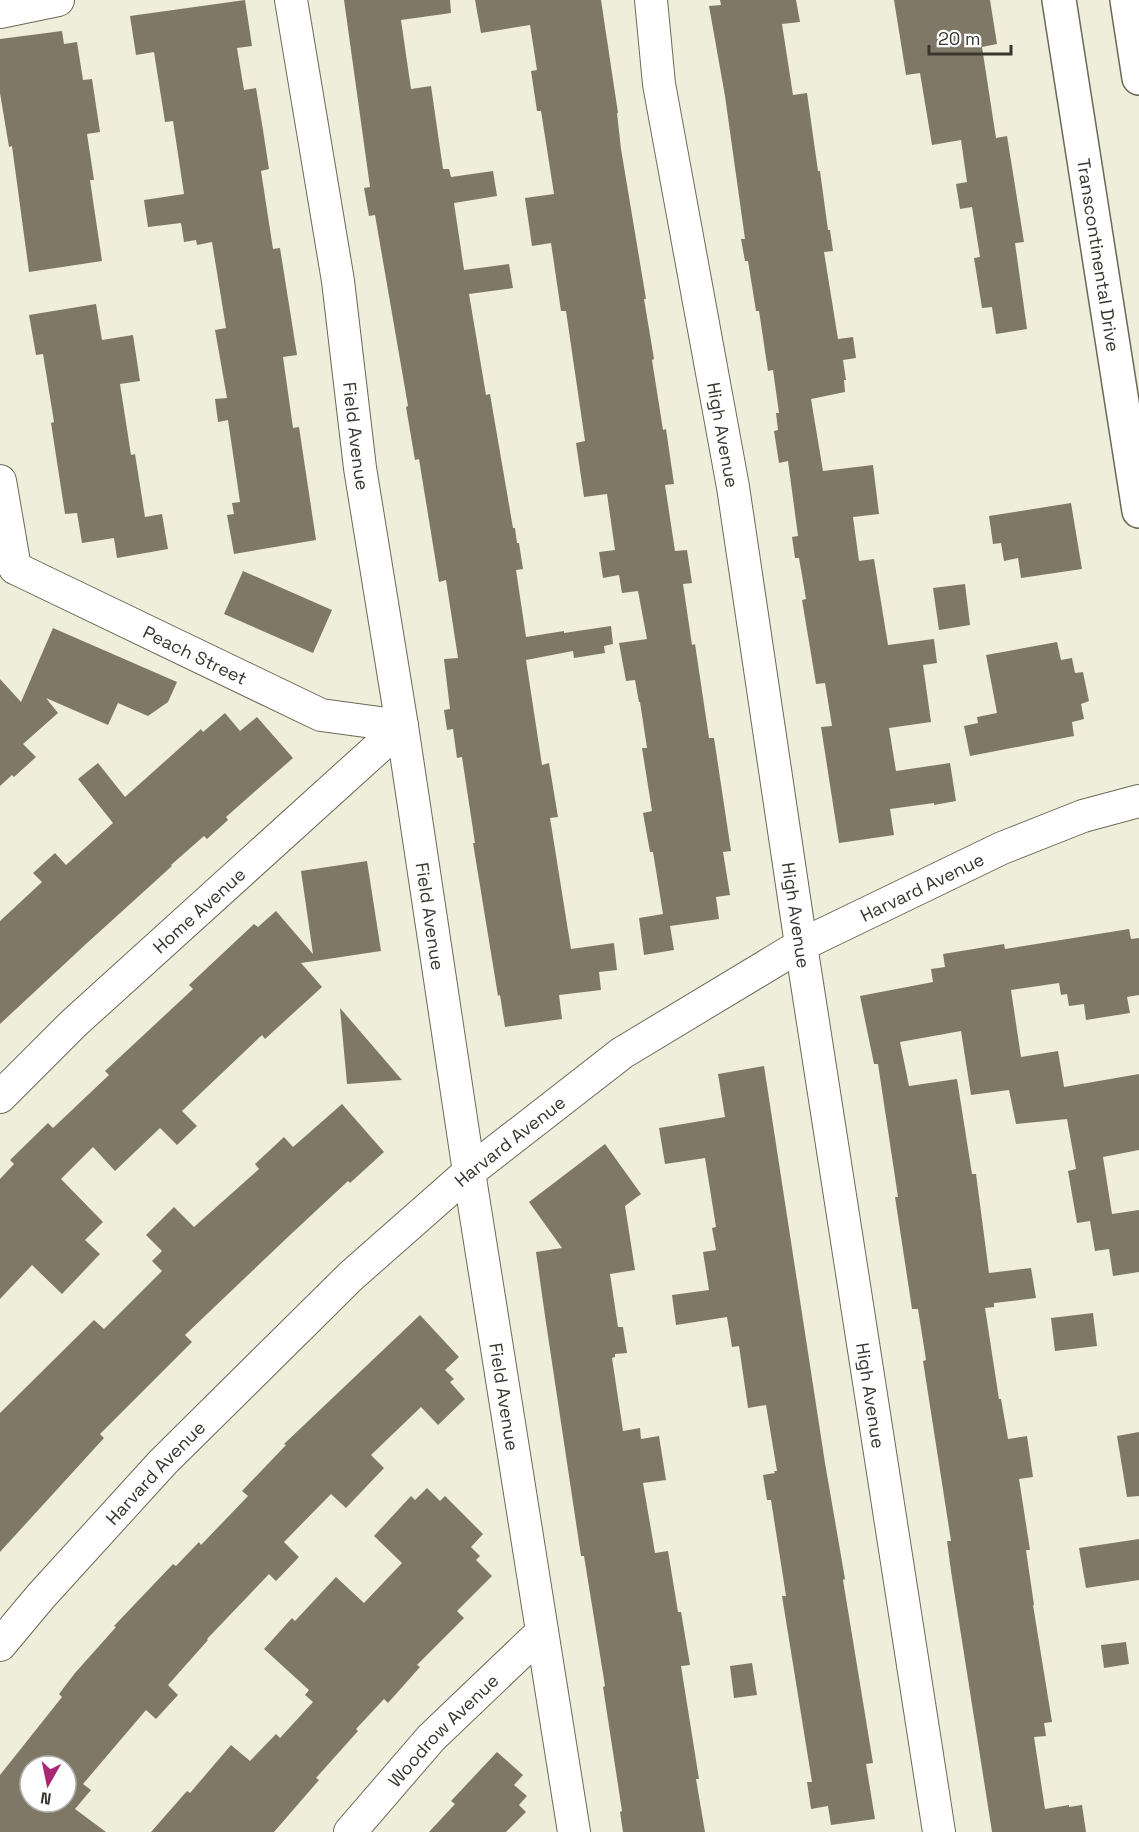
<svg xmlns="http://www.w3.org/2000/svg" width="1139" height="1832" font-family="'Space Grotesk',sans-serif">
	<rect width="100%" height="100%" fill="#eeeeda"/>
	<g fill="#807867" fill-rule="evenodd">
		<polygon points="245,0 252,46 237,48 244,90 256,88 263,130 269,169 261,171 273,249 280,248 297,355 283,357 293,428 299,427 316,540 234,554 227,515 234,514 232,503 240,502 228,420 218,422 215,399 227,398 215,330 226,328 212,242 197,245 196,240 184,242 181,223 148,227 144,200 184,194 173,121 165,122 154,52 136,55 130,16"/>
		<polygon points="344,0 450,0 451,13 401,20 411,89 431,86 443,169 449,169 451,177 493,171 497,196 454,203 464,270 509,264 513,288 469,294 486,395 490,394 513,528 515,528 517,543 519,543 523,569 516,570 526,637 564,631 564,633 611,626 613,644 604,646 605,653 574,658 573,651 526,660 542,765 549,763 558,817 550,818 571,949 614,943 617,970 599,972 601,990 559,995 562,1019 505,1027 500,995 498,996 473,843 475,843 462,757 457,758 453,729 447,730 444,710 450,709 444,659 458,658 446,580 439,582 419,459 415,460 406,407 408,406 375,215 369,216 364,188 370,187"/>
		<polygon points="475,0 601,0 618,113 617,113 621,149 646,299 644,299 654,359 652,360 663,430 666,429 674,484 665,485 675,551 687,550 692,583 683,584 692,645 695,644 709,738 714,738 731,851 723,852 730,895 716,897 719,919 670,926 674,950 644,955 639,918 663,914 653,852 650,852 643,813 652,811 642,748 647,748 640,702 639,702 635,680 626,681 619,643 647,639 638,591 622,593 619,575 603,578 599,552 615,550 607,494 584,497 576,443 585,441 566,311 561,311 551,243 532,246 525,198 554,194 541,111 537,111 531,71 537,70 530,25 481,33"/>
		<polygon points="720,0 796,0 800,22 782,24 793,95 807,93 818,171 820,171 828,230 830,230 833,251 824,252 838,339 853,337 856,358 843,360 846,380 844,380 845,392 811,399 823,471 873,465 879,514 853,517 859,561 874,559 888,645 934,639 937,663 923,665 931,722 889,728 896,771 950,763 956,801 934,805 934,803 890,809 894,835 839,843 821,727 832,726 825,683 816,684 802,600 806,599 799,558 795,558 792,537 798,536 788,461 779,463 774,431 778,430 776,413 779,413 773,370 768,371 759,311 756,311 748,261 745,261 741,239 745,239 725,96 709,6 721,5"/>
		<polygon points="894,0 990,0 997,44 982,47 996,138 1007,136 1024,242 1015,243 1027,329 996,334 992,307 982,308 974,258 980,257 972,207 960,209 956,184 967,182 961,140 932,145 920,73 906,75"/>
		<polygon points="62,31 64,44 77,42 83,80 92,79 100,132 87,134 94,180 90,180 102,261 29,272 12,146 9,147 0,93 0,39"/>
		<polygon points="96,304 102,340 133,335 140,381 120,384 131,455 135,454 145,517 162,514 168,549 117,558 114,538 82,543 77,513 65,514 51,423 54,422 43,354 36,355 29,315"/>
		<polygon points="1071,503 1082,569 1021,578 1018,558 1004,561 1001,543 993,544 989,516"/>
		<polygon points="243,571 332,610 313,653 224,614"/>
		<polygon points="965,584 970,625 939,630 933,588"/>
		<polygon points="53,628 177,682 168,702 148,716 118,703 108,725 46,698 58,713 23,744 36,757 14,777 12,775 0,786 0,679 21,702"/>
		<polygon points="1057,642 1061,660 1072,658 1075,673 1083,672 1089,701 1081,704 1084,719 1072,722 1074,736 970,756 964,726 978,723 977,717 997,713 986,655"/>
		<polygon points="225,713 240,731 257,717 293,758 226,817 228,820 207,839 204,836 171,865 172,866 86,944 0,1024 0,921 42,882 33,873 55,853 66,865 113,823 78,779 98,763 125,797 201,729 203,732"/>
		<polygon points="367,861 381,951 301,963 322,987 265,1039 262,1035 182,1111 197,1126 177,1145 160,1128 115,1171 93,1147 61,1179 103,1222 85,1240 100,1254 62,1294 32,1265 0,1299 0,1179 14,1164 10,1160 48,1123 53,1128 109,1075 105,1071 193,989 189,985 254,924 258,927 276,911 313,954 301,871"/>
		<polygon points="1129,929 1131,939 1139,938 1139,995 1127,997 1130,1013 1086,1020 1084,1004 1069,1006 1067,994 1061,995 1059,983 1011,990 1021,1057 1058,1051 1064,1087 1139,1074 1139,1150 1103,1157 1112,1214 1139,1210 1139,1272 1113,1276 1109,1249 1095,1251 1090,1221 1077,1223 1068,1171 1076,1169 1067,1119 1016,1124 1009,1090 971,1095 961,1031 900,1042 909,1086 957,1079 972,1174 976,1174 989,1273 1031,1268 1036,1298 994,1303 994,1307 985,1308 999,1399 1001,1399 1008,1439 1027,1436 1033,1477 1019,1479 1030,1550 1026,1550 1034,1605 1033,1605 1052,1722 1044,1723 1046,1736 1034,1737 1045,1809 1069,1805 1069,1807 1082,1805 1086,1832 992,1832 951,1571 947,1541 951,1541 923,1361 926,1360 918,1309 912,1309 895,1197 898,1197 878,1064 874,1064 860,996 933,982 931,969 945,967 943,954 1004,944 1005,949"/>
		<polygon points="340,1008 402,1080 347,1084"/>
		<polygon points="764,1066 825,1463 845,1579 843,1580 873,1763 866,1764 875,1819 831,1825 828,1806 811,1809 807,1782 812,1782 782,1596 786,1596 771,1500 767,1500 763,1475 775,1473 774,1471 777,1471 766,1405 748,1408 739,1346 732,1347 727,1317 676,1325 672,1295 709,1290 703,1252 716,1250 712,1228 716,1227 705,1158 665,1164 659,1128 725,1117 718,1074"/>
		<polygon points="342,1104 384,1152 350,1183 348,1181 289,1236 185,1335 192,1342 100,1434 104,1438 0,1552 0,1413 94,1320 104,1329 162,1271 152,1261 162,1251 146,1235 174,1207 194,1227 259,1169 255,1164 284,1137 293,1147"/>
		<polygon points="605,1144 641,1194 625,1206 635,1270 610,1274 618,1327 623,1327 627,1353 615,1354 615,1357 612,1358 623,1431 640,1428 641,1439 659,1436 666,1480 643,1483 655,1553 668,1551 678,1612 681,1612 690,1665 681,1666 699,1779 696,1779 705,1832 623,1832 620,1812 622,1811 603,1687 605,1686 584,1556 581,1556 545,1316 536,1252 562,1248 529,1202"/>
		<polygon points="1093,1313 1097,1346 1055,1351 1051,1318"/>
		<path d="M420,1315L459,1357L445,1370L454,1379L450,1382L465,1399L438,1425L421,1407L371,1455L384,1468L346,1508L331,1494L284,1542L299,1557L276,1581L269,1574L207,1639L208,1640L168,1685L178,1695L156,1719L146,1710L83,1784L91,1790L75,1809L106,1832H0V1775L62,1697L59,1694L75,1673L116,1627L114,1626L173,1564L176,1566L199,1542L201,1545L248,1496L242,1491L286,1445L284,1444ZM30,1766H66V1802H30Z"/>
		<polygon points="1139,1432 1139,1496 1127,1497 1117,1436"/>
		<polygon points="427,1488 440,1501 445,1496 483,1534 471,1547 480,1556 476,1560 492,1576 457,1611 464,1618 417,1665 420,1667 388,1703 384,1699 356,1729 358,1731 316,1778 319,1780 274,1832 151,1832 187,1791 190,1793 231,1745 250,1761 276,1734 280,1738 313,1702 305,1695 309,1690 264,1649 292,1618 295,1621 336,1577 364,1603 402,1563 374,1536 411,1496 415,1500"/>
		<polygon points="1139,1539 1139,1580 1086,1588 1079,1548"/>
		<polygon points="1126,1642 1129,1664 1104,1668 1101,1645"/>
		<polygon points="752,1663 757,1695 734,1698 730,1666"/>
		<polygon points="497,1752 523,1775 514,1785 527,1796 519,1805 526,1812 506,1832 429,1832 455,1804 451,1801"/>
	</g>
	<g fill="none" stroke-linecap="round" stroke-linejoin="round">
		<g stroke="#6a6a58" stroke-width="34">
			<g id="street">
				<path id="s1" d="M291,0L338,281L360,468L402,726L469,1172L574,1832"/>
				<path id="s2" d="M651,0L659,84L733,487L801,945L939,1832"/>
				<polyline points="0,12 58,0"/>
				<polyline points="0,481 15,568"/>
				<path id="s3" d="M15,568L321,715L402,726"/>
				<path id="s4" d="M0,1097L74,1023L402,726"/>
				<path id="s5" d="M0,1645L41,1596L163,1462L351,1276L469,1172L622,1053L801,945L1002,848L1083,816L1139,801"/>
				<path id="s6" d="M350,1832L431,1738L542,1632"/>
			</g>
		</g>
		<g stroke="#6a6a58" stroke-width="36">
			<g id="secondary">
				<path id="s7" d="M1059,0L1139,511"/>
				<polyline points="1127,0 1139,78"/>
			</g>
		</g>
		<use href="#street" stroke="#fff" stroke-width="32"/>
		<use href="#secondary" stroke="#fff" stroke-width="33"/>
	</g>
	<g text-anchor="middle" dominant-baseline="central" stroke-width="6" stroke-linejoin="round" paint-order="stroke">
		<g font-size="18" fill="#37372f" stroke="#fff">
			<text stroke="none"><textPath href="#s7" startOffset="258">Transcontinental Drive</textPath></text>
			<text stroke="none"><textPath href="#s2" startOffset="441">High Avenue</textPath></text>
			<text stroke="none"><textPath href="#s1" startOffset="441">Field Avenue</textPath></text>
			<text stroke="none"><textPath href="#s3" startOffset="200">Peach Street</textPath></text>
			<text stroke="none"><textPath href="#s5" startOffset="1204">Harvard Avenue</textPath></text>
			<text stroke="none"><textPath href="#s4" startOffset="273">Home Avenue</textPath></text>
			<text stroke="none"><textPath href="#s1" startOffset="927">Field Avenue</textPath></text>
			<text stroke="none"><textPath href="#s2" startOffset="927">High Avenue</textPath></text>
			<text stroke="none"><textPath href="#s5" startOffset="718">Harvard Avenue</textPath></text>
			<text stroke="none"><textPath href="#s2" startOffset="1413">High Avenue</textPath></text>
			<text stroke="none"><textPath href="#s1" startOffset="1413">Field Avenue</textPath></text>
			<text stroke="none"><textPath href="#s5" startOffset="232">Harvard Avenue</textPath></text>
			<text stroke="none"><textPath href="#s6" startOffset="138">Woodrow Avenue</textPath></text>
		</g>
	</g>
	<g transform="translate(48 1784) rotate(189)"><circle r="28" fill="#ffffff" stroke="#afafac" stroke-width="1.5"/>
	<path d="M0-4.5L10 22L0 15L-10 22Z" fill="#a82876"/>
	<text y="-9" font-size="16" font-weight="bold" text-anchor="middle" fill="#37372f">N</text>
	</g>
	<path d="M929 45v9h82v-9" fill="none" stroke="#37372f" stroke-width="3"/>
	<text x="938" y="45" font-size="18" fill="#37372f" stroke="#ffffff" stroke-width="4.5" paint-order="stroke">20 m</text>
</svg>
